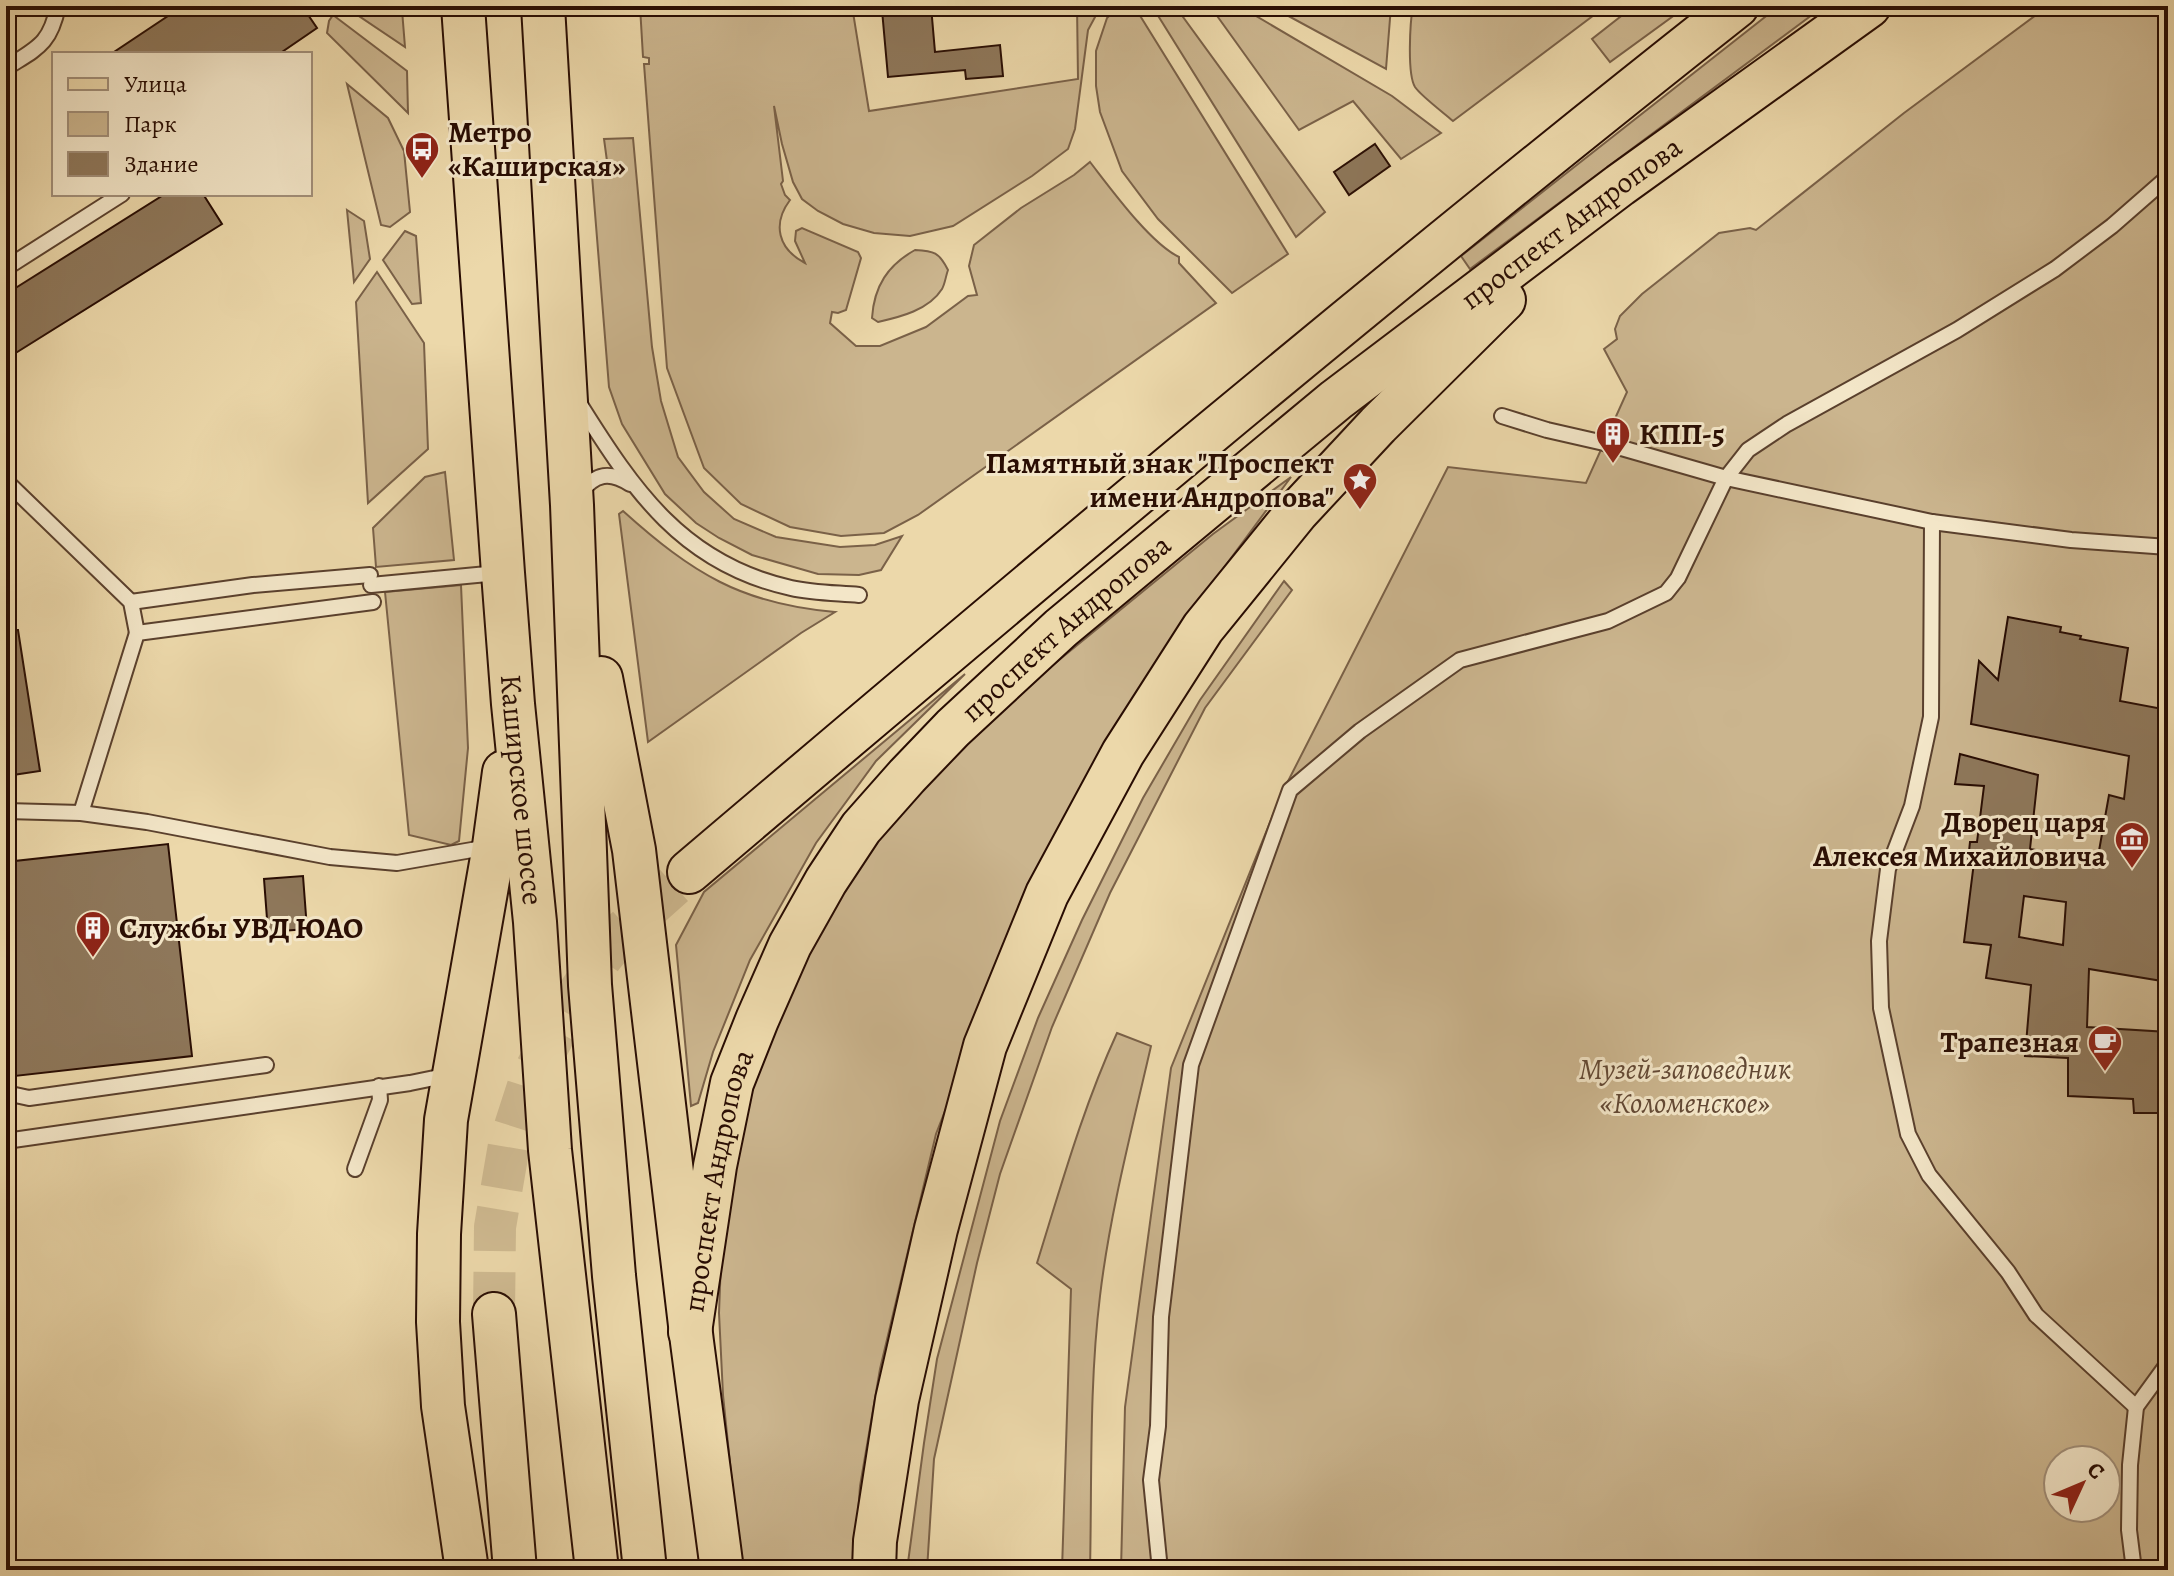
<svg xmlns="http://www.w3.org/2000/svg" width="2174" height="1576" font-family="Alegreya,serif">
	<rect width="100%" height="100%" fill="#ecd8aa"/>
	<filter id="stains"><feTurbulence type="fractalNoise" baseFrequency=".0025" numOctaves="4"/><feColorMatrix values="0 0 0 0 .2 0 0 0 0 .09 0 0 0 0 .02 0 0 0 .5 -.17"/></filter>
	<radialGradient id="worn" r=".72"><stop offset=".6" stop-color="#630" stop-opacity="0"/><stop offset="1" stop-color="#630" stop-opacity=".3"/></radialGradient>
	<g fill="#cbb58e" stroke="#7a6148" stroke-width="2" fill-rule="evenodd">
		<path d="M640,6H852L869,111L1078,79L1077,6H1101L1088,30L1075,129L1068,149L1032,176L953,226L910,236L874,233L843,224L818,211L802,199L793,182L782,144L774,106L783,181L781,184L785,195L790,200C772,224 778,249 805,263L795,241L796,231L802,228L858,252L861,258L846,310L838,313L832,312L830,323L856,346H880L926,327L968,296L977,295L969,266L974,245L1021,208L1074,175L1090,162C1111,189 1150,243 1179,257V263L1216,303L918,515L884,533L841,536L790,527L741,504L704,468L667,368L644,64H649V58L643,57Z"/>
		<polygon points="1119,6 1134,6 1288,254 1232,293 1158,219 1122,171 1100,112 1096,86 1096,51 1107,18"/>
		<polygon points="1152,6 1175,6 1325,212 1296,237"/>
		<polygon points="1210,6 1239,6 1392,96 1441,133 1401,159 1353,101 1299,130"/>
		<polygon points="1270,6 1391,6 1386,69"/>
		<path d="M1413,6H1606L1453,121C1444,113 1421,96 1415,87C1407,74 1410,22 1413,6Z"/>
		<polygon points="1634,6 1687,6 1610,62 1592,39"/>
		<polygon points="1779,6 1824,6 1470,269 1461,256"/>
		<path d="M2048,6H2168V1570H1121L1125,1407L1171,1068L1281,795L1448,467L1586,483L1627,392L1604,349L1617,339L1615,329L1620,316L1642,294L1719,233L1750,228L1756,230L1904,113ZM2058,1460H2106V1508H2058Z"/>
		<polygon points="402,10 405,47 353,12"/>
		<polygon points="333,15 407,71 408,113 327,33 329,21"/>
		<polygon points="347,84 388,118 404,151 410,212 390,227 381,225"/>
		<polygon points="633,138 652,347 661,401 678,457 704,492 734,519 776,537 840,547 875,545 902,536 881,570 859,575 818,574 752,555 719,538 696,523 665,494 622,424 609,387 591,163 607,161 604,139"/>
		<polygon points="347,210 364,221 370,259 354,282"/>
		<polygon points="405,231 416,236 421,303 412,304 383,260"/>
		<path d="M915,250C934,251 939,252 948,270C946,275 945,284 942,289C929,310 900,317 878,322L872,318C874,286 888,265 915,250Z"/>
		<polygon points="377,272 424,343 428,449 368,503 356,302"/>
		<polygon points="445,472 454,560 376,567 373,528 425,477"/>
		<polygon points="1291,477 1183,623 994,986 936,1134 909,1247 880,1369 860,1486 854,1570 741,1570 723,1395 719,1313 722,1234 733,1133 815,927 864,855 987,719 1213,534"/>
		<path d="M623,511C692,573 741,604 835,612L801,633L648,742L619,514Z"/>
		<polygon points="1284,581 1292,590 1205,708 1110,893 1052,1027 1000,1174 977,1263 934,1459 927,1570 907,1570 924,1443 937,1359 1000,1121 1038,1018 1082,920 1143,798 1200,700"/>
		<polygon points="461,585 468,748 459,841 451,845 409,835 385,592"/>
		<polygon points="965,674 876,761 816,843 750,960 713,1052 698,1103 691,1106 676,945 704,892"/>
		<path d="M1117,1033L1151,1046C1132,1129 1110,1212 1100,1296C1089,1386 1092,1480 1090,1570H1062L1071,1289L1037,1263C1061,1186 1083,1107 1117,1033Z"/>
	</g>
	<g fill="#8e775a" stroke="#290d03" stroke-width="2" fill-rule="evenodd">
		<polygon points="183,6 302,6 317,28 279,54 111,54"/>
		<polygon points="931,6 935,52 1000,45 1003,76 966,79 965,70 888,77 882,10"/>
		<polygon points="1375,144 1390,166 1349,195 1334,172"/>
		<polygon points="165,194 203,194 222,224 6,359 6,294"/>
		<path d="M2008,617L2061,627L2060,632L2081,636L2080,639L2128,648L2120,701L2168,710V882L2162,924H2168V982L2089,969L2087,1027L2168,1032V1113H2134L2133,1099L2068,1096V1058L2025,1056L2031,985L1986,978L1991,945L1964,942L1974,862L1968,861L1970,842H1977L1984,786L1955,784L1960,754L2038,775L2030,849L2097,862L2109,795L2124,799L2129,756L1971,724L1979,661L1998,680ZM2024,896L2066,902L2063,945L2019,937Z"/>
		<polygon points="6,630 18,630 40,771 6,776"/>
		<polygon points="168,844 192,1056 6,1077 6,862"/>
		<polygon points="303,876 307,929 268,932 264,879"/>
	</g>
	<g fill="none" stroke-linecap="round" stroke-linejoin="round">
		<polyline stroke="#cfba91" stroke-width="42" stroke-dasharray="42 21" stroke-linecap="butt" points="494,1314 495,1227 509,1145 530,1080 568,1009 602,957 623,931 689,872"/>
		<g stroke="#5a402d" stroke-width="18">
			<g id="lane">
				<path d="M6,68C37,48 50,45 58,6"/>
				<polyline points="6,268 122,194"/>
				<path d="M579,403C634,491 683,564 791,588C813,593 837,593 859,595"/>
				<polyline points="1502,416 1547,430 1604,443 1726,478 1932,522 2071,540 2168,547"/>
				<polyline points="6,484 9,484 131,602 137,633"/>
				<path d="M580,493C595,473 610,471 630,484"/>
				<polyline points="1932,522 1931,717 1912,806 1888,869 1879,941 1881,1008 1908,1134 1929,1175 2008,1272 2036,1315 2136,1407"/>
				<polyline points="371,585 498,573"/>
				<polyline points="131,602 253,585 370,575"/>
				<polyline points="6,811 81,813 147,822 330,857 397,863 489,847"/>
				<polyline points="81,813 137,633 373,602"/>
				<polyline points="6,1093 29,1098 266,1065"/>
				<polyline points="6,1141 410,1083 449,1075"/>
				<polyline points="355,1169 380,1100 379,1086"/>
				<polyline points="1160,1570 1151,1480 1158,1426 1161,1317 1191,1065 1290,790 1360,731 1460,660 1608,621 1666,593 1678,578 1726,478 1748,450 1787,424 1957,330 2055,269 2112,226 2168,177"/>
				<polyline points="2134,1570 2129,1530 2130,1465 2136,1407 2168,1363"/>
			</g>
		</g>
		<g stroke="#290d03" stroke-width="46">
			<g id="primary">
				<path id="s1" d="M463,6L503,573L513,704L535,922L550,1150L597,1570"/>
				<polyline points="543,6 572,505 590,985 614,1276 645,1570"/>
				<polyline points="601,678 634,850 692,1342 722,1570"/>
				<path d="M689,872C1034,579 1381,287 1737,6"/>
				<polyline points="494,1314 515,1570"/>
				<path id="s2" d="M690,1332L715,1166L732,1083L757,1020L790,945L826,881L861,828L907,776L953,728L1061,628L1336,400L1620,185L1869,6"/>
				<polyline points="467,1570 443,1406 438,1322 439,1234 446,1120 494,846 504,772"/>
				<polyline points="874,1570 875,1541 897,1400 936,1229 985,1046 1047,894 1123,753 1203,628 1297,512 1378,425 1504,300"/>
			</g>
		</g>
		<use href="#lane" stroke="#f3e6c8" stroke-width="14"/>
		<use href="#primary" stroke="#ecd8aa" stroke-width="42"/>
	</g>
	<defs>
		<g id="bus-pin" transform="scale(1.8)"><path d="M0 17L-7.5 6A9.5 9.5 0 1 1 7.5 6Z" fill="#8f2418" stroke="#f3e6c8"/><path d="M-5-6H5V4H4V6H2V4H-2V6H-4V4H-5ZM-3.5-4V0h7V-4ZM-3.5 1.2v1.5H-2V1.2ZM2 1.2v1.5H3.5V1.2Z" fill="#fff"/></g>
		<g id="building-pin" transform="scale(1.8)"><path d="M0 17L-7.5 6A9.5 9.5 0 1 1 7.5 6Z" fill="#8f2418" stroke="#f3e6c8"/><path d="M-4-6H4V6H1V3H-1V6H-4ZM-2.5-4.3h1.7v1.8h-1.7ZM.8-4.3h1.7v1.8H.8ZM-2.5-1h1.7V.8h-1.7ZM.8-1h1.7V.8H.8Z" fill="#fff"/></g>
		<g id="sight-pin" transform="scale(1.8)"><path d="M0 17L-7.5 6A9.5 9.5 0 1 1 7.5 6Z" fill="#8f2418" stroke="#f3e6c8"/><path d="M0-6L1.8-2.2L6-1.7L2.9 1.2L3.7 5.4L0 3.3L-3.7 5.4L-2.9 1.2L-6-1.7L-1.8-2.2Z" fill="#fff"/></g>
		<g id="museum-pin" transform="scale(1.8)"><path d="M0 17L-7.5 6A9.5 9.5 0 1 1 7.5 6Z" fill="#8f2418" stroke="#f3e6c8"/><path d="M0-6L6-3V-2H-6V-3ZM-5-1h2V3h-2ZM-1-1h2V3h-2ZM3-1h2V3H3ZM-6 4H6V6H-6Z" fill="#fff"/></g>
		<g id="cafe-pin" transform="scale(1.8)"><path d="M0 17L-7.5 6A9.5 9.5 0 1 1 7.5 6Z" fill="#8f2418" stroke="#f3e6c8"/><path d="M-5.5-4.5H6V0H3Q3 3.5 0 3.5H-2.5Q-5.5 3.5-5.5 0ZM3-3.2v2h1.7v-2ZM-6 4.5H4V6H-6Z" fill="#fff"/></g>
	</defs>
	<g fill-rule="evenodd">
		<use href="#bus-pin" x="422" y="149"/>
		<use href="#building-pin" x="1613" y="434"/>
		<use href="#sight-pin" x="1360" y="480"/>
		<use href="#museum-pin" x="2132" y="839"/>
		<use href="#building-pin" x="93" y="928"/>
		<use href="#cafe-pin" x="2105" y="1042"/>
	</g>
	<g text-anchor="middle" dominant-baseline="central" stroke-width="6" stroke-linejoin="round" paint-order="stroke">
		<g font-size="30" font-weight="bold" fill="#290d03" stroke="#f3e6c8" text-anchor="start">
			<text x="448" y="132">Метро<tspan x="448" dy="34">«Каширская»</tspan></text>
			<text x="1639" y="434">КПП-5</text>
			<text x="1334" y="463" text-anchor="end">Памятный знак "Проспект<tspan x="1334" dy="34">имени Андропова"</tspan></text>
			<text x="2106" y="822" text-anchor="end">Дворец царя<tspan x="2106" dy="34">Алексея Михайловича</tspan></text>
			<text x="119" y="928">Службы УВД ЮАО</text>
			<text x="2079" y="1042" text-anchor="end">Трапезная</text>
		</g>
		<g font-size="30" fill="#290d03" stroke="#f3e6c8">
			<text stroke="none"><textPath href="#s2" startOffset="1474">проспект Андропова</textPath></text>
			<text stroke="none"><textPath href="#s2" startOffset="826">проспект Андропова</textPath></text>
			<text stroke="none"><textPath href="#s1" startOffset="786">Каширское шоссе</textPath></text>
			<text stroke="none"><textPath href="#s2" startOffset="154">проспект Андропова</textPath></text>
		</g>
		<g font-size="30" font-style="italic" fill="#624834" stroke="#f3e6c8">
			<text x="1685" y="1069">Музей-заповедник<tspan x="1685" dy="34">«Коломенское»</tspan></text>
		</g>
	</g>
	<rect width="2174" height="1576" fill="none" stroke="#ecd8aa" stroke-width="32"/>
	<rect x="8" y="8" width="2158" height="1560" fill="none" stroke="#290d03" stroke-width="4"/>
	<rect x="16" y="16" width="2142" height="1544" fill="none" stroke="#290d03" stroke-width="2"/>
	<rect x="52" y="52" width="260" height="144" fill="#f3e6c8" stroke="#a28f79" stroke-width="2"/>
	<rect x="68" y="78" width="40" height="12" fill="#ecd8aa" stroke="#a28f79" stroke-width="2"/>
	<text x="124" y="92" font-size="24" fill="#290d03">Улица</text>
	<rect x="68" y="112" width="40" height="24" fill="#cbb58e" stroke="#a28f79" stroke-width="2"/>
	<text x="124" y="132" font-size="24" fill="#290d03">Парк</text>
	<rect x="68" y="152" width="40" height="24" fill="#8e775a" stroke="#a28f79" stroke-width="2"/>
	<text x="124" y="172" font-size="24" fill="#290d03">Здание</text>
	<g transform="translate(2082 1484) rotate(46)"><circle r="38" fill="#f3e6c8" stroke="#a28f79" stroke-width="2"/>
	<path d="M0-6L14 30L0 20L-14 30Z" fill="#8f2418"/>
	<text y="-12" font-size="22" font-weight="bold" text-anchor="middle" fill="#290d03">С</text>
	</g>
	<rect width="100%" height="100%" filter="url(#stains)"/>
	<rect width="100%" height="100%" fill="url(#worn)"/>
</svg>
